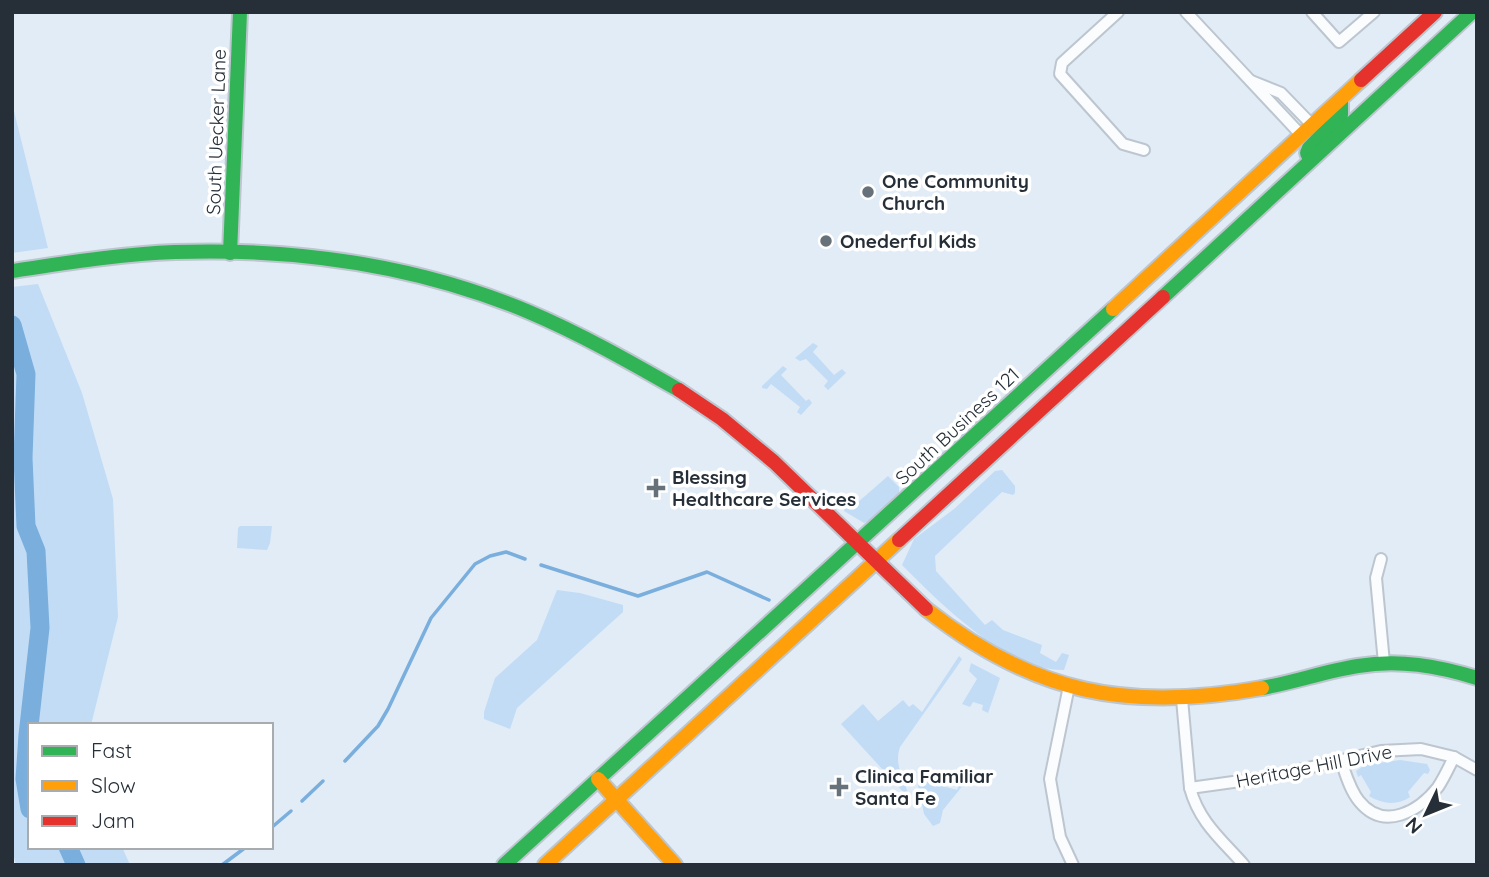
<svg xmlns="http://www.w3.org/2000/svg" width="1489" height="877" font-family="Quicksand,sans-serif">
	<rect width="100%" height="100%" fill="#e1ecf7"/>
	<g fill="#c2dcf6">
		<polygon points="12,103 48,248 12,253"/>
		<polygon points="38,284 82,393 113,499 118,617 91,725 30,725 30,847 122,847 130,865 16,865 12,849 12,287"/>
		<polygon points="813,343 818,346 813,352 834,375 842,369 846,373 828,390 824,386 828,381 806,359 800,361 795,358"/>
		<polygon points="783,366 787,369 781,375 806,401 809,399 812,403 801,415 797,412 800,407 771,384 767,389 762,388 762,386"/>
		<path d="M1002,470L1015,486V493L1013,495L1002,492L935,556L936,571L985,625L992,620L1003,630L1042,645L1040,653L1056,662L1062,653L1069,655L1064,670C1007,671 940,603 902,565L914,539L954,509L995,471Z"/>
		<polygon points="888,476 899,487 899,494 871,520 864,523 844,511 847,502 854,501 857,503"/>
		<polygon points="240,526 272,526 270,543 267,550 237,548 238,528"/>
		<polygon points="557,590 580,593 623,605 623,612 517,708 510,729 484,719 484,712 495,678 537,640"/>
		<path d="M959,656L962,659L956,668L900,747C894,765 903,776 908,793L905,794L841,724L863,704L878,721L903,700L909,707L913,704L922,712Z"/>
		<polygon points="971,663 1000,678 988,713 982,710 983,705 973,702 970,707 962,704 977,679 969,671"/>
		<path d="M1400,760L1427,764L1430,770L1428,774L1424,773L1408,792L1410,797C1397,806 1382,804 1369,796L1371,792L1361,775L1358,777L1356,771L1365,765Z"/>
		<polygon points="917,771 922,773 921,780 957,790 960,783 964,784 943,810 940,823 933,826 924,814 916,776"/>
	</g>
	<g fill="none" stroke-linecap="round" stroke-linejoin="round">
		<g stroke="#7aaedd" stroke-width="3.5">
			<polyline points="541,565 638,596 707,572 769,600"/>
			<polyline points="345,761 378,726 388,709 431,618 475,564 490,556 506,552 525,559"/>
			<polyline points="302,801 323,781"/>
			<polyline points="271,828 291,811"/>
			<polyline points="222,865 246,847"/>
		</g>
		<g stroke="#7aaedd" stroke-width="19">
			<polyline points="12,325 26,374 23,458 26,526 36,551 40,628 28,735 25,779 30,809"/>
			<polyline points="68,847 76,865"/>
		</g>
		<g stroke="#bdc6cf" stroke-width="14">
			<g id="street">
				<polyline points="1118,12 1062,63 1060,74 1123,144 1144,150"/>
				<polyline points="1186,12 1302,136"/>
				<polyline points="1312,12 1339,42 1374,12"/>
				<polyline points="1251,81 1281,93 1313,126"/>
				<polyline points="1381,559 1376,578 1384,663"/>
				<polyline points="1069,686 1050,779 1060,837 1073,865"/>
				<path d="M1182,699L1190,788C1199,822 1222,840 1244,865"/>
				<path d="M1341,761C1346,775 1350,790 1359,801C1384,832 1419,811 1438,787C1444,778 1449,767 1454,757"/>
				<polyline points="1190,788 1269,777 1381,751 1421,749 1454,757 1477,770"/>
			</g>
		</g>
		<g stroke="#bdc6cf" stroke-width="18">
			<g id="fast">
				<polyline points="1310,159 1307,153 1309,148 1341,115 1341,99"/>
				<polyline points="230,253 240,12"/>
				<path d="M12,271C66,263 121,254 175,252C295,248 417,265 529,312C581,334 630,362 679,390"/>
				<polyline points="1163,297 1472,12"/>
				<path d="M1262,688C1295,682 1326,671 1358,666C1399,659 1438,666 1477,678"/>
				<polyline points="504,865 1113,309"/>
			</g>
		</g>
		<g stroke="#bdc6cf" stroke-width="18">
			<g id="slow">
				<polyline points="1113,309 1361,80"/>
				<path d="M926,609C1034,694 1128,712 1262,688"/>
				<polyline points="598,779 675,865"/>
				<polyline points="545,865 899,540"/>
			</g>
		</g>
		<g stroke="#bdc6cf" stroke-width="18">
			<g id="jam">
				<polyline points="1361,80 1435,12"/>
				<polyline points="679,390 722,419 774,462 926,609"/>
				<polyline points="899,540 1163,297"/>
			</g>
		</g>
		<use href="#street" stroke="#fafcfe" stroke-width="10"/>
		<use href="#fast" stroke="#30b455" stroke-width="14"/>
		<use href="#slow" stroke="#ff9f0a" stroke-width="14"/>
		<use href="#jam" stroke="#e5322d" stroke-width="14"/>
	</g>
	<g fill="#67717a" stroke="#fff" stroke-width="2.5">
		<circle cx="868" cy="192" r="7"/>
		<circle cx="826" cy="241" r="7"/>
		<path d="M652.5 477.5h7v7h7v7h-7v7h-7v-7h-7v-7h7z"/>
		<path d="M835.5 776.5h7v7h7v7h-7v7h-7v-7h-7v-7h7z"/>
	</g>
	<g text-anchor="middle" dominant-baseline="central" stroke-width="7" stroke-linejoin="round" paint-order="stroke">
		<g font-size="19" fill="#262f37" stroke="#fff">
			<text transform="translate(216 132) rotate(-88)">South Uecker Lane</text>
			<text transform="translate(957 426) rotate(-43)">South Business 121</text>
			<text transform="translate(1314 766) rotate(-11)">Heritage Hill Drive</text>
		</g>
		<g font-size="19" font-weight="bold" fill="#262f37" stroke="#fff" text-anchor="start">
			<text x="882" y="181">One Community<tspan x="882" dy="22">Church</tspan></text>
			<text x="840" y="241">Onederful Kids</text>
			<text x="672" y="477">Blessing<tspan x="672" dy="22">Healthcare Services</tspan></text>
			<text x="855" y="776">Clinica Familiar<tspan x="855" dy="22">Santa Fe</tspan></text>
		</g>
	</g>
	<rect width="1489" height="877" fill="none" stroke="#262f37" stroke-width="28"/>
	<rect x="28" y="723" width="245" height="126" fill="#ffffff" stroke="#a8acaf" stroke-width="2"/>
	<rect x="42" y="746" width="35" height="10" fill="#30b455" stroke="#a8acaf" stroke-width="2"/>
	<text x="91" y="758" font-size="21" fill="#262f37">Fast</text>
	<rect x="42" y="781" width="35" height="10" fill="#ff9f0a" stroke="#a8acaf" stroke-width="2"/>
	<text x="91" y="793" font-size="21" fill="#262f37">Slow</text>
	<rect x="42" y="816" width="35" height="10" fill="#e5322d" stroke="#a8acaf" stroke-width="2"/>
	<text x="91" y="828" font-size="21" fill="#262f37">Jam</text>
	<g transform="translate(1426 814) rotate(227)" stroke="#ffffff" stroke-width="5" paint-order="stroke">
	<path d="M0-5L12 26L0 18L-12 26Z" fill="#262f37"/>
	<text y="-10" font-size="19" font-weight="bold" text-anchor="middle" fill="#262f37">N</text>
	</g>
</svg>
